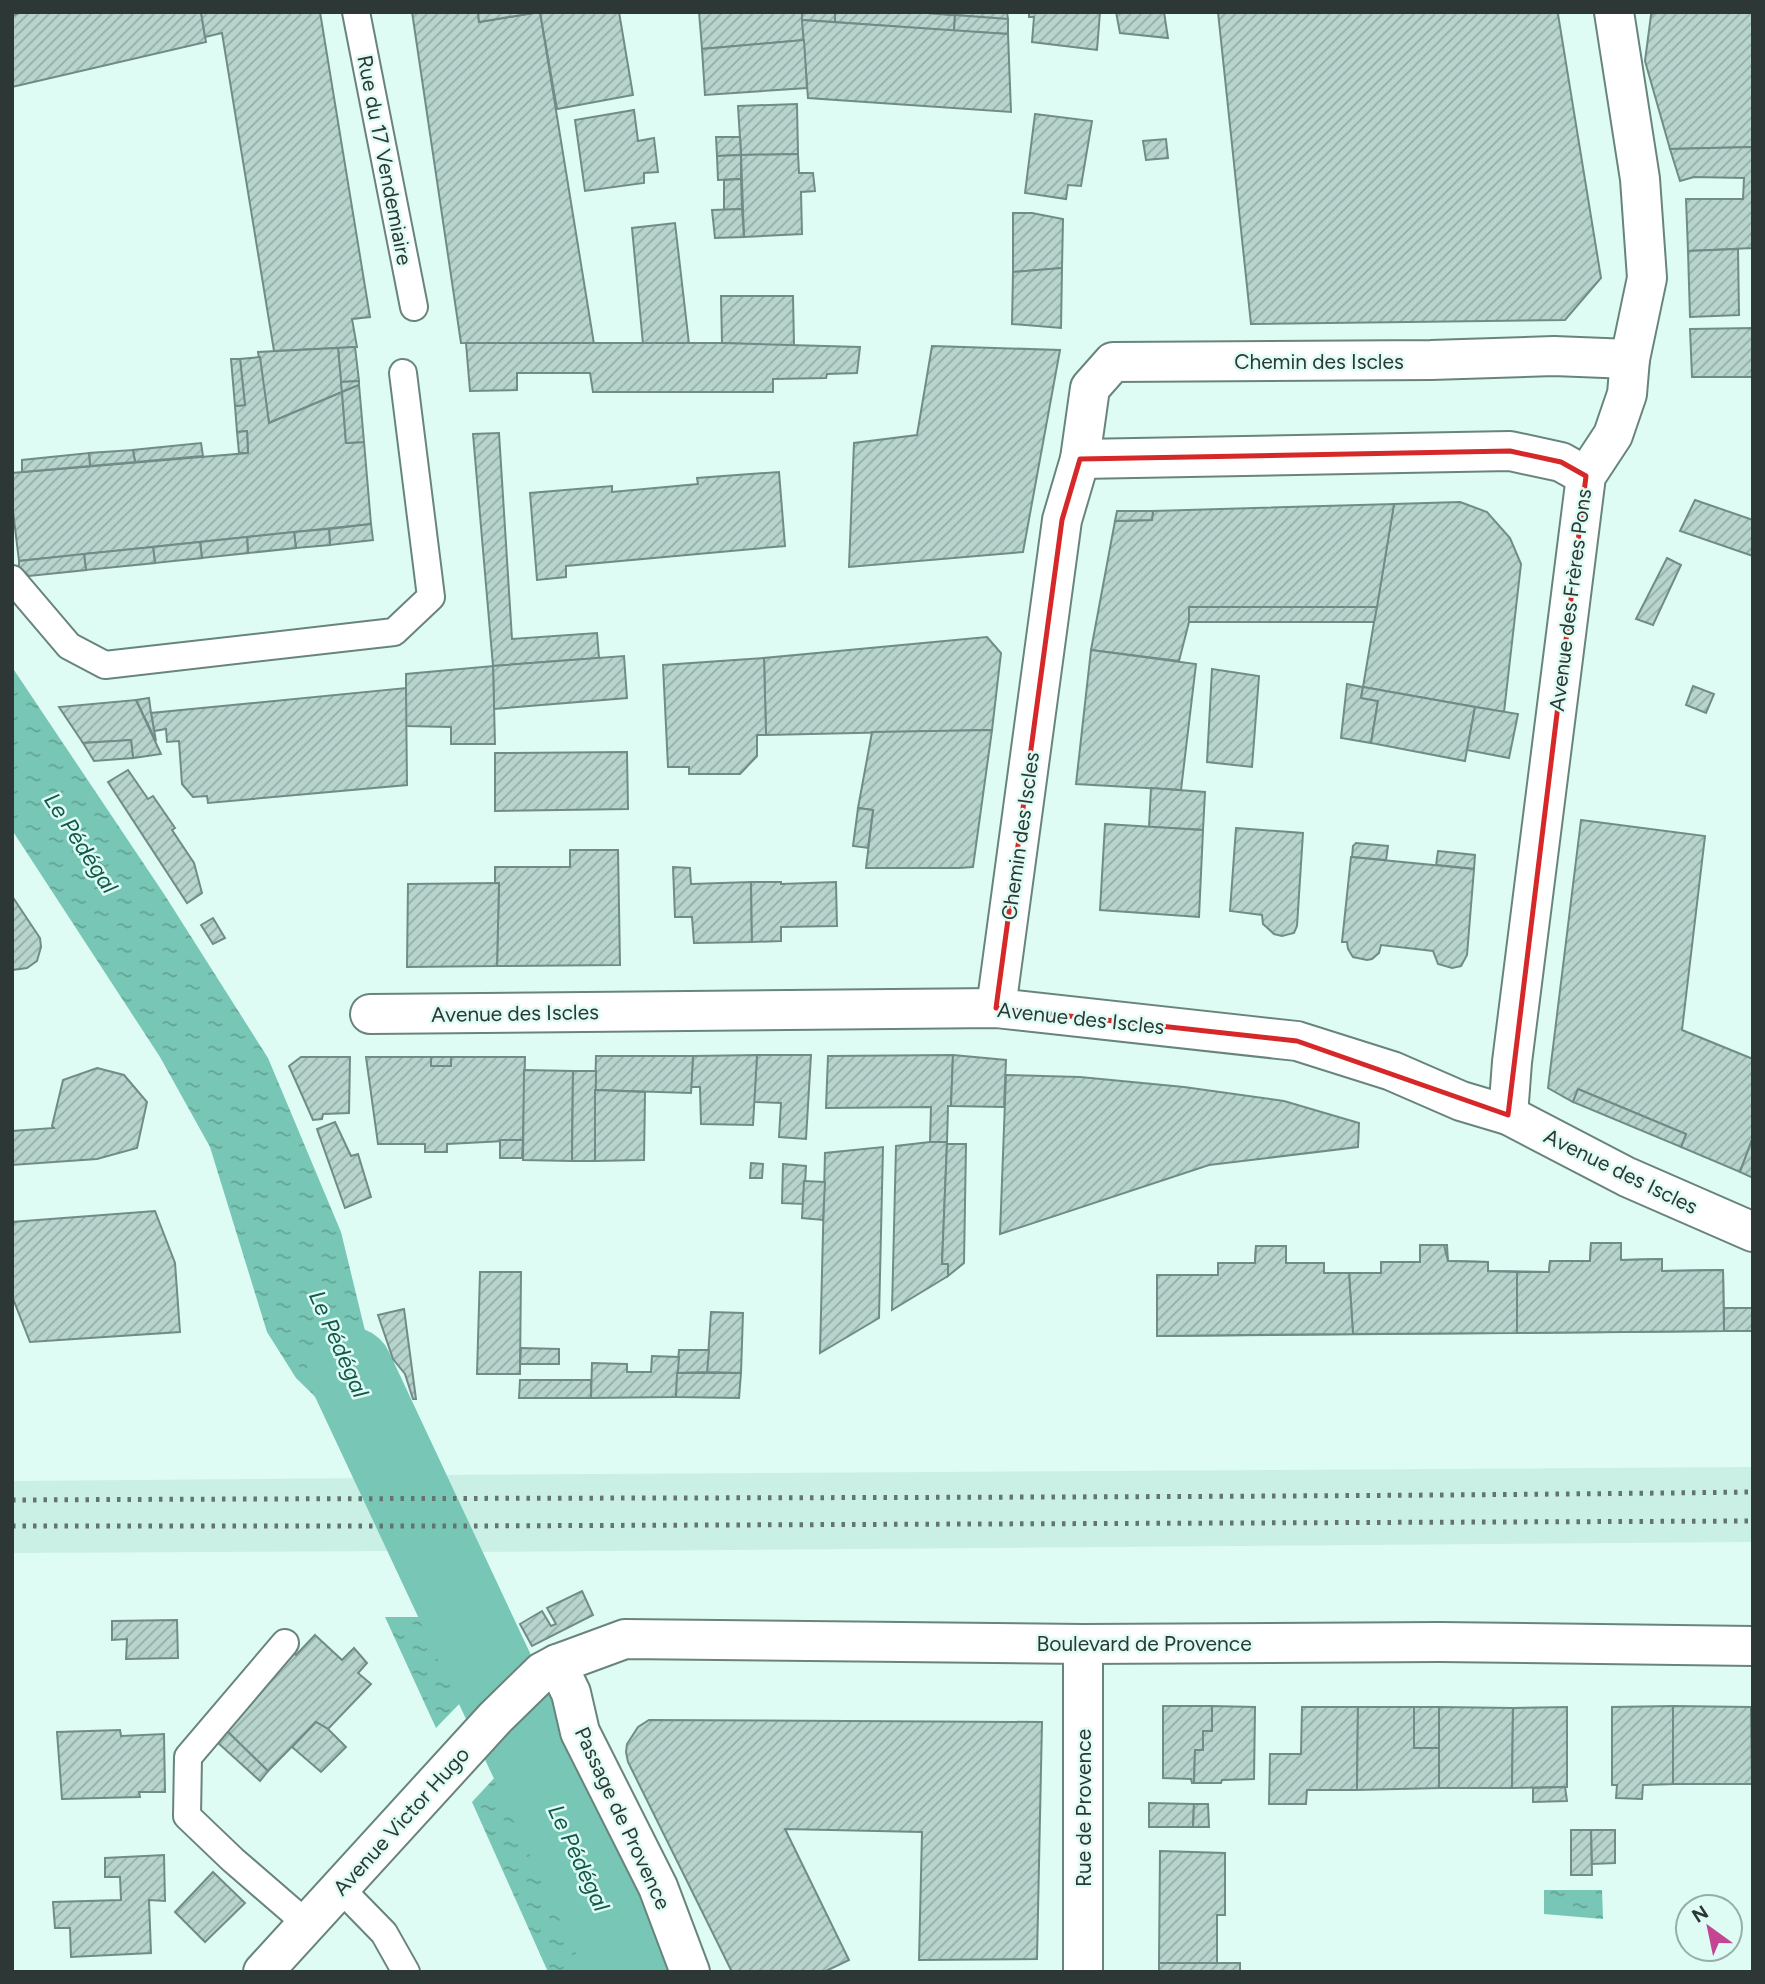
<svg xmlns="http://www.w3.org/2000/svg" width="1765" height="1984" font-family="Figtree,sans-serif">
	<defs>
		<pattern id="water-ripples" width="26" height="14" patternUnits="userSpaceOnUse" patternTransform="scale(1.75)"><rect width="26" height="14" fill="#78c7b6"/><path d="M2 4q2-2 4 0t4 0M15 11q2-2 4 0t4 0" fill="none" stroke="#63a395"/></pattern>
		<pattern id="building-hatch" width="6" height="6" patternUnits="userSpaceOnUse" patternTransform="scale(1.75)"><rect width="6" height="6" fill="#b7d4cd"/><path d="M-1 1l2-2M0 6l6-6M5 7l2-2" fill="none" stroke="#95ada7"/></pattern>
	</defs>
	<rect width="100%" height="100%" fill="#defcf4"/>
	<g fill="#caf0e6">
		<polygon points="1753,1467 1753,1542 465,1552 433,1475"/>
		<polygon points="366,1478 398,1551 12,1553 12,1481"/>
	</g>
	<g fill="url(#water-ripples)">
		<polygon points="12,667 164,894 268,1058 341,1232 376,1376 433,1475 366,1478 343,1424 296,1378 267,1332 210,1147 160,1057 12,830"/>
		<polygon points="398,1551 465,1552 515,1646 436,1728 385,1617 432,1617 426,1601"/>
		<polygon points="550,1718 666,1972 548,1972 472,1802"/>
		<polygon points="1544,1890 1602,1890 1603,1919 1544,1914"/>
	</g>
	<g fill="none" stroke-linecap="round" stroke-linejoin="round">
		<polyline stroke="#78c7b6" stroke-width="86" points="350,1370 632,1972"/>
	</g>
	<g fill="url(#building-hatch)" stroke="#718c86" stroke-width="2">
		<polygon points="21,12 201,12 206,42 12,87 12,16"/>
		<polygon points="201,12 320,12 370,317 352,319 357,347 274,351 222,33 205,37"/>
		<polygon points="412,12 478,12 479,22 540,12 594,344 461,343"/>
		<polygon points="478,12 539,12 479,22"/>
		<polygon points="540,12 619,12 633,95 557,109"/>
		<polygon points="699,12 802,12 804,40 702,49"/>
		<polygon points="802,12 835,12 835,22 802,20"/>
		<polygon points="835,12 916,12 955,15 954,31 835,22"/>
		<polygon points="916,12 1007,12 1008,19 998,19"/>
		<polygon points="1029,12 1100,12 1097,50 1032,42 1034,17 1029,17"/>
		<polygon points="1116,12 1164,12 1168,38 1120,33"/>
		<polygon points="1218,12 1555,12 1558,14 1601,278 1565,320 1251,324"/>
		<polygon points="1654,12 1753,12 1753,147 1670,149 1645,61 1651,15"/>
		<polygon points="955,15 1008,19 1008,34 954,31"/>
		<polygon points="802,20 1008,34 1011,112 808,98"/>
		<polygon points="804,40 807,88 705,95 702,49"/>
		<polygon points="797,104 798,154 741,155 738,106"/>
		<polygon points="634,110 638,141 654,138 658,172 644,173 644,183 585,191 575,120"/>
		<polygon points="1035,114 1092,121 1081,186 1068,185 1066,199 1025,193"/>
		<polygon points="716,137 740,137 741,155 717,156"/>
		<polygon points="1166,139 1168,158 1146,160 1143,141"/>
		<polygon points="1753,147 1753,248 1688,251 1686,199 1743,199 1744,178 1694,177 1680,181 1670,149"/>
		<polygon points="798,154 799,173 813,173 815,191 801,192 802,234 744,237 741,155"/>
		<polygon points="741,155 741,179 718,180 717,156"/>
		<polygon points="741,179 742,209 724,210 724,180"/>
		<polygon points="742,209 744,237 715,238 712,210"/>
		<polygon points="1013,213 1032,213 1063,219 1062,268 1013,272"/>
		<polygon points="675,223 689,344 643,344 632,228"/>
		<polygon points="1738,249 1739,315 1690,317 1688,251"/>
		<polygon points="1062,268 1061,328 1012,324 1013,272"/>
		<polygon points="721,296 793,296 794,346 722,343"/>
		<polygon points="1753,328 1753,377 1692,377 1690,329"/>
		<polygon points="466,343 722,343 860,347 857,373 827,374 826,378 773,379 773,392 593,392 590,373 517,373 517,390 470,391"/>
		<polygon points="932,346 1060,350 1023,552 849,567 854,443 917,435"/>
		<polygon points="355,347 359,381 341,382 338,348"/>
		<polygon points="338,348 342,392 269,423 258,352"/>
		<polygon points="260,357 269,423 342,392 346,443 364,442 371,524 19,561 12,503 12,473 248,453 247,431 237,432 235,406 245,405 240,359"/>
		<polygon points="231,359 240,359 245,405 235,406"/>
		<polygon points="359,381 359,385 342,392 341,382"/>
		<polygon points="359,385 364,442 346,443 342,392"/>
		<polygon points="247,431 248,453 239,453 237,432"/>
		<polygon points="499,433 512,639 597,633 599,658 493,666 473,434"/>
		<polygon points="201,443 203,456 135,462 133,450"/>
		<polygon points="133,450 135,462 90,466 89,453"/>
		<polygon points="89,453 90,466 22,472 22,460"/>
		<polygon points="779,472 785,546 566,566 566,577 537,580 530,493 612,486 612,492 698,484 697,478"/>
		<polygon points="1695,500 1753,520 1753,556 1680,531"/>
		<polygon points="1460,502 1487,512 1510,538 1521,564 1504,712 1363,687 1394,504"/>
		<polygon points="1394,504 1377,607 1189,607 1189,622 1179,661 1091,650 1115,521 1152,520 1153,511"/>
		<polygon points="1117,511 1153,511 1152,520 1115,521"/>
		<polygon points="371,524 373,540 330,545 329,529"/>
		<polygon points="329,529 330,545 296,548 294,532"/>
		<polygon points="294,532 296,548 248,553 247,537"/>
		<polygon points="247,537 248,553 202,558 200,542"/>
		<polygon points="200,542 202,558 155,563 153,547"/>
		<polygon points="153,547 155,563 86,570 84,554"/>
		<polygon points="84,554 86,570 29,576 19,567 19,561"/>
		<polygon points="1667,558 1681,565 1653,625 1636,619"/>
		<polygon points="1189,607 1377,607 1374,622 1189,622"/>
		<polygon points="987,637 1001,653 992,730 766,735 764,658"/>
		<polygon points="1091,650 1196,664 1181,790 1076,784"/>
		<polygon points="624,656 627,698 494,709 493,666"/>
		<polygon points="764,658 766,735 757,735 757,756 740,774 689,774 689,767 668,767 663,665"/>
		<polygon points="493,666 495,744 451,744 451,727 406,726 406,674"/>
		<polygon points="1212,669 1259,676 1252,767 1207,762"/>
		<polygon points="1347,684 1363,687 1361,698 1378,701 1371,743 1341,738"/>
		<polygon points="1693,686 1714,694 1706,713 1686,705"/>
		<polygon points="1363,687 1475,707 1465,761 1371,743 1378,701 1361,698"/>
		<polygon points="406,688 407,785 208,803 207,796 193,797 182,784 179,741 167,742 166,729 154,731 151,713"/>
		<polygon points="149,698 151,713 156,741 136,700"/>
		<polygon points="136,700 161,754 133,758 131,740 83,743 59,707"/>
		<polygon points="1475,707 1518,714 1509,758 1467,750"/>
		<polygon points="992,730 973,867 959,868 866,868 873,810 858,808 872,732"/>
		<polygon points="131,740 133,758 94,761 83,743"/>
		<polygon points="627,752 628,809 495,811 495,753"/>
		<polygon points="128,770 148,799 153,796 175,828 172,830 194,863 202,893 187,903 108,782"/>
		<polygon points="1151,788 1205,792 1203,830 1149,827"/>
		<polygon points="858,808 873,810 868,848 853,846"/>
		<polygon points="1581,820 1705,836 1682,1030 1753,1059 1753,1137 1740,1172 1681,1147 1686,1134 1578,1089 1573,1102 1548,1088"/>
		<polygon points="1105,824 1203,830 1199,917 1100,910"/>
		<polygon points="1236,828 1303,833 1297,926 1294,933 1282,936 1274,934 1263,924 1262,915 1230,911"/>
		<polygon points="1356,843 1388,846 1386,860 1352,857 1353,846"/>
		<polygon points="570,850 618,850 620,965 497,966 499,883 495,884 495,867 570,867"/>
		<polygon points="1438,851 1475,855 1474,869 1436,865"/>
		<polygon points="1351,857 1474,869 1467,955 1461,966 1452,968 1438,964 1433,951 1381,945 1379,953 1372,959 1367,960 1353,957 1348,949 1347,942 1342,942"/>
		<polygon points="673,867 690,868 691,884 751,882 752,942 694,943 692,917 675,917"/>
		<polygon points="751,882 781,882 781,884 836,882 837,926 781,927 781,941 752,942"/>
		<polygon points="499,883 497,966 407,967 408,884"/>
		<polygon points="12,896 40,938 41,947 37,961 27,968 12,970"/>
		<polygon points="213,918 225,938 213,944 201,925"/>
		<polygon points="757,1055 811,1055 806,1139 779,1137 781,1103 754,1102"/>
		<polygon points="757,1055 753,1125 701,1124 700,1087 691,1087 693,1056"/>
		<polygon points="953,1055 951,1106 948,1106 947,1142 930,1142 931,1107 826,1108 828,1056"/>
		<polygon points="953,1055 1006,1060 1004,1107 951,1106"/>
		<polygon points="596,1056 693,1056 691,1093 595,1090"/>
		<polygon points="301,1057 350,1057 349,1113 323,1114 322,1119 313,1120 289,1066"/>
		<polygon points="366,1057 431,1057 431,1066 451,1066 451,1057 525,1057 523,1140 447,1144 447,1152 425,1152 425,1144 378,1144"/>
		<rect x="431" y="1057" width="20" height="9"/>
		<polygon points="97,1068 124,1075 147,1102 137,1148 97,1159 12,1165 12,1131 54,1128 52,1126 63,1080"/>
		<polygon points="524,1070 573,1071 572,1161 523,1160"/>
		<polygon points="573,1071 596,1071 595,1161 572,1161"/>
		<polygon points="1006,1075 1080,1077 1184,1087 1284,1101 1359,1123 1358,1147 1209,1165 1000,1234"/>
		<polygon points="1578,1089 1686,1134 1681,1147 1573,1102"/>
		<polygon points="595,1090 645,1092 644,1160 595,1161"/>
		<polygon points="335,1122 351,1156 358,1154 371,1197 345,1208 317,1129"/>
		<polygon points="1753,1137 1753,1178 1740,1172"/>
		<polygon points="500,1140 523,1140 522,1158 500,1158"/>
		<polygon points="930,1142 947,1142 942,1264 948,1264 948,1276 892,1310 896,1146"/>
		<polygon points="947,1144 966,1144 964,1263 948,1276 948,1264 942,1264"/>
		<polygon points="883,1147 879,1318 820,1353 825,1153"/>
		<polygon points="751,1163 763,1164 762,1178 750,1178"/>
		<polygon points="783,1164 806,1166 804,1204 782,1203"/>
		<polygon points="804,1181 825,1182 823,1220 802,1218"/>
		<polygon points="155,1211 175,1263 180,1332 30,1342 12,1296 12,1222"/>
		<polygon points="1591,1243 1621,1243 1621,1260 1662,1259 1662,1271 1723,1270 1724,1331 1157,1336 1157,1275 1218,1275 1218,1263 1255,1263 1256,1246 1286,1246 1286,1263 1324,1263 1324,1273 1381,1273 1381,1262 1420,1262 1420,1245 1447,1245 1448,1261 1488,1262 1488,1271 1549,1272 1550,1261 1590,1261"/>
		<polygon points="1591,1243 1621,1243 1621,1260 1662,1259 1662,1271 1723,1270 1724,1331 1517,1333 1517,1272 1549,1272 1550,1261 1590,1261"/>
		<polygon points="1420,1245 1444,1245 1448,1261 1488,1262 1488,1271 1517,1272 1517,1333 1353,1334 1349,1273 1381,1273 1381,1262 1420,1262"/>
		<polygon points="1256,1246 1286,1246 1286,1263 1324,1263 1324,1273 1349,1273 1353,1334 1157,1336 1157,1275 1218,1275 1218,1263 1255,1263"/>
		<polygon points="480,1272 521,1272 520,1374 477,1374"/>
		<rect x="1724" y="1308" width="29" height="23"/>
		<polygon points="404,1309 416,1399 413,1399 405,1374 393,1359 378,1315"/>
		<polygon points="711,1312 743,1313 741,1373 707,1372"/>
		<polygon points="521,1348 559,1349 559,1364 520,1364"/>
		<polygon points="679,1350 709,1350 707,1372 677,1373"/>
		<polygon points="652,1356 679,1357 676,1397 591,1398 592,1363 627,1364 627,1372 651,1372"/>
		<polygon points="677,1373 741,1373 739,1398 676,1397"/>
		<polygon points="520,1380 591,1380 591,1398 519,1398"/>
		<polygon points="582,1591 593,1615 532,1646 520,1624 542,1611 551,1626 556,1624 547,1608"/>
		<polygon points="177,1620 178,1658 126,1659 127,1639 112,1640 112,1621"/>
		<polygon points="315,1635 342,1660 354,1648 367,1663 358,1673 371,1684 328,1729 316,1722 268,1771 227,1731 265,1688 261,1680 285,1643 296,1655"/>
		<polygon points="1163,1706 1212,1706 1212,1731 1203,1731 1203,1750 1195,1750 1194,1783 1192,1783 1191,1779 1163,1778"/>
		<polygon points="1212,1706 1255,1707 1254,1779 1222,1780 1221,1783 1194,1783 1195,1750 1203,1750 1203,1731 1212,1731"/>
		<polygon points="1673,1706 1751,1707 1752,1784 1673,1784"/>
		<polygon points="1673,1706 1673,1784 1643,1785 1642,1799 1616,1798 1617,1785 1612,1785 1612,1707"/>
		<polygon points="1302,1707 1358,1707 1357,1790 1307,1790 1306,1804 1269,1804 1270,1754 1301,1754"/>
		<polygon points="1358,1707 1414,1707 1414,1748 1439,1748 1439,1788 1357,1790"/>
		<rect x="1414" y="1707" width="25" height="41"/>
		<polygon points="1439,1707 1513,1708 1512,1788 1439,1788"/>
		<polygon points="1567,1707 1567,1787 1512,1788 1513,1708"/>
		<polygon points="649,1720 1042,1722 1037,1959 919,1960 922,1832 785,1829 849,1960 824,1972 732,1972 628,1762 626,1752 627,1744 638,1727"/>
		<polygon points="316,1722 328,1729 346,1747 321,1772 292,1747"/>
		<polygon points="120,1730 121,1736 164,1734 165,1792 139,1792 140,1797 62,1799 57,1732"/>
		<polygon points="227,1731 268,1771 260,1781 217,1742"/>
		<polygon points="1565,1787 1567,1801 1533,1802 1533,1788"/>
		<polygon points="1149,1803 1194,1804 1193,1827 1149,1827"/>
		<polygon points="1194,1804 1208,1804 1209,1827 1193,1827"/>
		<polygon points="1571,1830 1591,1830 1592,1875 1571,1875"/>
		<polygon points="1591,1830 1615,1830 1615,1863 1592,1864"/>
		<polygon points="1160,1851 1225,1853 1225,1915 1217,1915 1217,1963 1159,1963"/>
		<polygon points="164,1855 165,1901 149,1900 151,1953 71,1957 70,1928 55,1928 53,1902 121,1900 120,1877 105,1877 105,1858"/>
		<polygon points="213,1872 245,1903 205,1942 175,1912"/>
		<rect x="1159" y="1963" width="81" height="9"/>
	</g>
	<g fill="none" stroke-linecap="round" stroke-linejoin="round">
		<g stroke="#69847d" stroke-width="30">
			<g id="lane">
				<polyline points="356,12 414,307"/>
				<polyline points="12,579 69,646 105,665 394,632 431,597 403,373"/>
				<polyline points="285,1643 188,1757 187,1816 233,1860 307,1924"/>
				<polyline points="340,1888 384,1933 406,1972"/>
			</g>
		</g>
		<g stroke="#69847d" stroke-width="42">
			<g id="street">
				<polyline points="1080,459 1510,451 1561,462 1586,476"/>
				<polyline points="996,1008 1062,520 1080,459 1090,388 1113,362 1431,360 1554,356 1630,359"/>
				<polyline points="370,1014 996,1008 1297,1041 1392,1071 1461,1101 1508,1115 1627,1177 1753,1232"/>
				<polyline points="1508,1115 1512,1062 1586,476 1613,435 1627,394 1630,359 1647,278 1640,179 1614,12"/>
				<polyline points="557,1664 571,1693 580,1732 658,1887 690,1972"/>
				<polyline points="263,1972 495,1718 542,1672 557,1664 625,1639 1083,1644 1439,1642 1753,1646"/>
				<polyline points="1083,1972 1083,1644"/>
			</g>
		</g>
		<use href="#lane" stroke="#fff" stroke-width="26"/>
		<use href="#street" stroke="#fff" stroke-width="38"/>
		<g stroke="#637470" stroke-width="5" stroke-dasharray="3.5 7" stroke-linecap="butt">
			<path d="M12,1500C592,1497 1173,1499 1753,1492"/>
			<polyline points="12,1526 460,1526 1753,1521"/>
		</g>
	</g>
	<path fill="none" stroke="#d62828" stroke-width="5" stroke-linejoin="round" d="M1510,451L1561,462L1586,476L1508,1115L1297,1041L996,1008L1062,520L1080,459Z"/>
	<g text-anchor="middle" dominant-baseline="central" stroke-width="5" stroke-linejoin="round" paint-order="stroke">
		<g font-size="21" fill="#2d3836" stroke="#defcf4">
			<text transform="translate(385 160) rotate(79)">Rue du 17 Vendemiaire</text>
			<text x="1319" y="361">Chemin des Iscles</text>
			<text transform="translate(1570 600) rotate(-83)">Avenue des Frères Pons</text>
			<text transform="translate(1020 836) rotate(-82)">Chemin des Iscles</text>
			<text transform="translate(515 1013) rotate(-1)">Avenue des Iscles</text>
			<text transform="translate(1081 1018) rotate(6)">Avenue des Iscles</text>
			<text transform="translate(1621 1171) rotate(26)">Avenue des Iscles</text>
			<text x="1144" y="1643">Boulevard de Provence</text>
			<text transform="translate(1083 1808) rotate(-90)">Rue de Provence</text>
			<text transform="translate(623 1818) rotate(65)">Passage de Provence</text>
			<text transform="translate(401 1821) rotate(-48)">Avenue Victor Hugo</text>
		</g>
		<g font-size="23" font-style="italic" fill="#14574b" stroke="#defcf4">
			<text transform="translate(81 843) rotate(57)">Le Pédégal</text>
			<text transform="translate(339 1344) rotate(66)">Le Pédégal</text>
			<text transform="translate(579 1858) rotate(65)">Le Pédégal</text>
		</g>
	</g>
	<rect width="1765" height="1984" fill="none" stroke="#2d3836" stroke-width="28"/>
	<g transform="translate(1709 1928) rotate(327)"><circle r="33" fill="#defcf4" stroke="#97aea8" stroke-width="2"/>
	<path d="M0-5L12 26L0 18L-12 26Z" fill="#c44693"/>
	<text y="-10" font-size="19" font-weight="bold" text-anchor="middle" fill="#2d3836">N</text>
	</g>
</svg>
